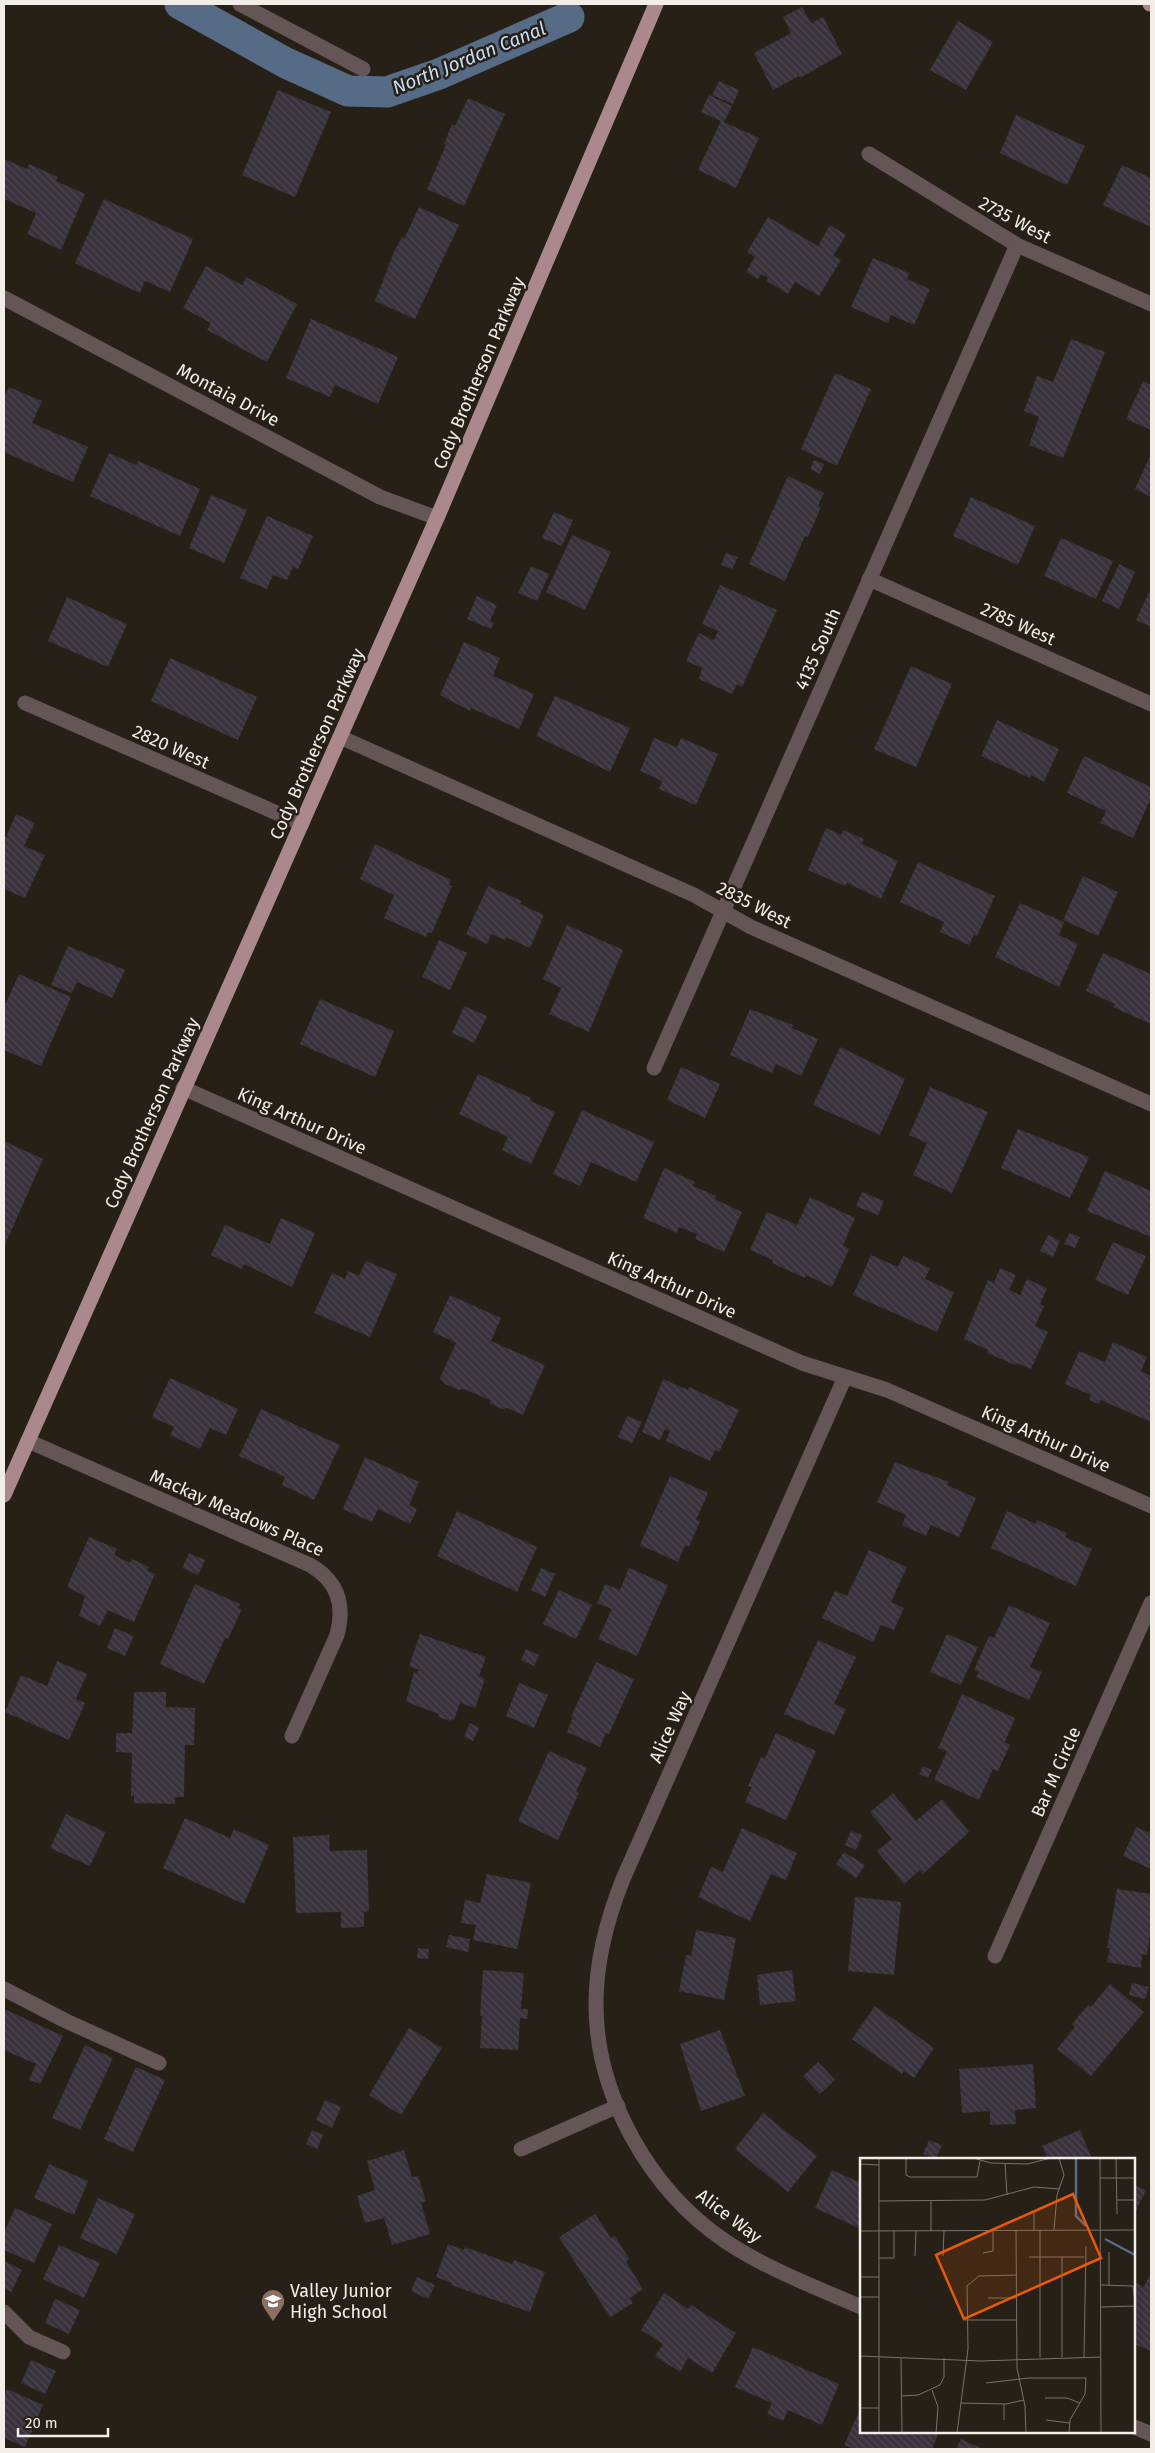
<svg xmlns="http://www.w3.org/2000/svg" width="1155" height="2453" font-family="'Fira Sans',sans-serif">
	<defs>
		<pattern id="building-back-hatch" width="6" height="6" patternUnits="userSpaceOnUse" patternTransform="scale(1.25)"><rect width="6" height="6" fill="#38323c"/><path d="M-1 5l2 2M0 0l6 6M5-1l2 2" fill="none" stroke="#4c464f"/></pattern>
	</defs>
	<rect width="100%" height="100%" fill="#262016"/>
	<g fill="none" stroke-linecap="round" stroke-linejoin="round">
		<polyline stroke="#566c86" stroke-width="31" points="180,4 286,63 348,91 387,92 439,74 569,17"/>
	</g>
	<g fill="url(#building-back-hatch)">
		<polygon points="802,7 811,23 823,17 842,54 800,78 799,76 773,90 754,53 791,33 783,17"/>
		<polygon points="958,21 993,42 966,90 930,70"/>
		<polygon points="719,81 739,90 733,104 712,95"/>
		<polygon points="278,90 331,112 295,197 242,175"/>
		<polygon points="709,95 732,106 724,122 759,138 736,188 698,170 721,121 701,112"/>
		<polygon points="468,98 505,114 464,206 427,189 446,145 444,144 452,124 455,126"/>
		<polygon points="1016,115 1085,146 1067,185 1000,153"/>
		<polygon points="4,159 27,169 29,164 58,177 56,181 85,194 61,250 27,234 36,213 4,199"/>
		<polygon points="1122,165 1151,178 1151,227 1103,205"/>
		<polygon points="104,199 193,239 170,292 145,281 140,293 75,263"/>
		<polygon points="419,207 459,225 415,319 375,301 394,252 402,237 404,239"/>
		<polygon points="768,217 818,246 830,225 846,235 833,256 841,260 819,296 795,282 788,294 767,281 768,278 761,274 758,279 746,272 755,257 747,252"/>
		<polygon points="873,258 909,273 907,279 930,289 914,325 891,315 888,323 851,307"/>
		<polygon points="206,266 242,285 246,277 297,304 267,362 207,330 211,323 183,308"/>
		<polygon points="311,319 398,357 378,404 335,385 330,397 286,378"/>
		<polygon points="1071,339 1105,352 1063,458 1029,445 1039,417 1024,411 1037,376 1053,382"/>
		<polygon points="835,373 871,389 837,466 801,449"/>
		<polygon points="1143,381 1151,385 1151,430 1126,419"/>
		<polygon points="9,387 42,401 32,423 88,447 73,482 4,452 4,397"/>
		<polygon points="109,453 136,465 138,461 200,489 180,536 90,496"/>
		<polygon points="1151,454 1151,497 1135,489"/>
		<polygon points="814,460 824,464 820,474 810,469"/>
		<polygon points="788,476 824,493 818,506 821,507 808,537 805,536 785,581 749,564"/>
		<polygon points="211,495 247,510 224,563 189,548"/>
		<polygon points="971,497 1035,526 1018,565 953,536"/>
		<polygon points="554,512 573,520 562,546 542,538"/>
		<polygon points="267,516 313,536 298,569 293,567 287,580 273,575 267,589 240,578"/>
		<polygon points="572,535 611,552 585,610 546,592"/>
		<polygon points="1061,538 1113,561 1096,599 1044,576"/>
		<polygon points="726,553 738,557 732,569 721,565"/>
		<polygon points="1119,564 1135,572 1119,609 1102,601"/>
		<polygon points="531,566 549,574 537,601 518,593"/>
		<polygon points="720,585 777,610 742,687 737,684 732,694 699,679 702,668 686,661 699,633 714,640 718,631 702,624"/>
		<polygon points="1151,588 1151,627 1136,620"/>
		<polygon points="477,596 497,605 490,621 494,623 491,629 467,619"/>
		<polygon points="67,597 127,624 108,667 48,641"/>
		<polygon points="464,642 500,658 493,676 534,694 519,729 471,708 470,711 440,695"/>
		<polygon points="170,658 257,697 238,740 151,701"/>
		<polygon points="911,666 952,684 916,767 874,749"/>
		<polygon points="555,696 630,728 610,772 536,736"/>
		<polygon points="997,720 1059,749 1044,782 1031,775 1030,778 981,756"/>
		<polygon points="654,738 677,747 681,738 718,754 696,805 659,789 662,781 640,771"/>
		<polygon points="1084,756 1151,787 1151,798 1133,838 1100,823 1106,811 1067,793"/>
		<polygon points="16,814 35,823 24,846 45,855 25,898 4,889 4,837 6,837"/>
		<polygon points="826,828 841,835 843,830 864,839 862,844 898,861 881,899 847,883 845,886 808,870"/>
		<polygon points="375,844 451,880 449,885 452,886 432,933 428,932 426,937 384,918 394,895 360,879"/>
		<polygon points="918,862 995,896 977,936 974,935 969,945 940,932 944,922 900,902"/>
		<polygon points="1083,876 1118,892 1098,936 1063,920"/>
		<polygon points="488,886 522,901 520,904 544,915 530,948 506,937 505,940 491,934 487,944 466,934"/>
		<polygon points="1020,903 1064,922 1059,935 1078,944 1059,987 995,957"/>
		<polygon points="567,925 623,950 589,1032 549,1014 561,988 543,979"/>
		<polygon points="439,940 467,953 450,990 422,977"/>
		<polygon points="68,946 125,970 112,998 77,982 72,993 51,985"/>
		<polygon points="1103,953 1151,974 1151,1024 1113,1007 1115,1004 1086,991"/>
		<polygon points="19,974 71,997 41,1066 4,1050 4,1002 6,1003"/>
		<polygon points="320,999 394,1031 375,1077 300,1044"/>
		<polygon points="464,1006 487,1016 474,1043 452,1033"/>
		<polygon points="750,1009 793,1025 792,1028 818,1039 801,1076 776,1064 772,1073 730,1055"/>
		<polygon points="840,1047 905,1079 880,1135 813,1105"/>
		<polygon points="681,1067 720,1084 705,1118 667,1100"/>
		<polygon points="478,1074 531,1098 530,1101 555,1112 531,1164 502,1150 508,1137 459,1114"/>
		<polygon points="930,1087 988,1112 952,1193 913,1175 927,1143 909,1135"/>
		<polygon points="582,1110 654,1142 636,1182 591,1162 580,1186 553,1174"/>
		<polygon points="1018,1129 1089,1157 1070,1198 1001,1168"/>
		<polygon points="4,1141 43,1159 4,1247"/>
		<polygon points="664,1168 695,1182 693,1186 716,1196 715,1199 742,1212 724,1252 695,1239 697,1234 679,1227 677,1233 643,1218"/>
		<polygon points="1105,1171 1151,1191 1151,1237 1087,1211"/>
		<polygon points="862,1192 884,1201 878,1215 856,1206"/>
		<polygon points="810,1197 855,1218 843,1245 849,1249 832,1287 806,1275 805,1278 772,1263 773,1260 750,1250 767,1212 797,1225"/>
		<polygon points="281,1218 315,1233 292,1287 244,1264 242,1269 211,1255 225,1225 270,1244"/>
		<polygon points="1069,1233 1080,1237 1075,1248 1064,1244"/>
		<polygon points="1048,1235 1060,1241 1053,1257 1040,1251"/>
		<polygon points="1113,1242 1146,1256 1128,1295 1095,1280"/>
		<polygon points="871,1255 898,1267 903,1256 930,1268 925,1279 954,1292 937,1332 853,1295"/>
		<polygon points="366,1261 397,1274 370,1337 314,1313 332,1273 345,1279 348,1271 359,1276"/>
		<polygon points="1000,1268 1016,1275 1009,1290 1020,1295 1027,1279 1047,1288 1040,1304 1044,1306 1035,1326 1048,1332 1031,1369 1017,1363 1015,1365 987,1353 988,1350 964,1339 988,1280 994,1283"/>
		<polygon points="450,1295 501,1318 491,1341 545,1365 523,1415 507,1408 503,1409 490,1404 490,1400 464,1389 459,1390 445,1384 440,1378 456,1343 433,1332"/>
		<polygon points="1113,1342 1147,1357 1141,1371 1151,1376 1151,1422 1101,1400 1099,1404 1089,1400 1091,1395 1065,1384 1079,1351 1105,1362"/>
		<polygon points="170,1378 238,1409 226,1435 210,1428 200,1449 170,1435 174,1427 152,1417"/>
		<polygon points="663,1379 688,1390 689,1387 739,1410 719,1452 715,1450 710,1461 666,1441 670,1431 665,1429 660,1440 642,1432"/>
		<polygon points="261,1409 340,1445 314,1500 282,1485 285,1477 239,1456"/>
		<polygon points="627,1416 642,1422 632,1443 618,1437"/>
		<polygon points="365,1457 419,1482 409,1505 417,1509 410,1524 378,1509 372,1522 343,1509"/>
		<polygon points="895,1462 949,1482 947,1485 976,1498 959,1537 931,1525 926,1536 902,1525 906,1515 877,1502"/>
		<polygon points="670,1476 708,1493 696,1520 700,1521 689,1547 685,1545 678,1562 640,1545"/>
		<polygon points="457,1511 537,1547 517,1592 437,1556"/>
		<polygon points="1007,1511 1036,1524 1037,1520 1067,1533 1065,1537 1092,1549 1076,1586 991,1548"/>
		<polygon points="89,1537 117,1549 114,1555 130,1563 132,1559 149,1567 147,1570 155,1574 134,1622 108,1610 100,1626 79,1616 85,1596 67,1587"/>
		<polygon points="869,1550 907,1567 891,1602 904,1608 894,1630 881,1625 873,1642 822,1618 835,1591 847,1596"/>
		<polygon points="189,1553 205,1560 198,1575 182,1568"/>
		<polygon points="541,1568 555,1574 545,1597 531,1590"/>
		<polygon points="629,1568 668,1585 637,1656 598,1639 612,1609 597,1603 605,1584 620,1590"/>
		<polygon points="195,1584 240,1604 238,1608 242,1609 228,1639 225,1638 204,1684 160,1664"/>
		<polygon points="559,1590 592,1605 576,1639 543,1624"/>
		<polygon points="1009,1605 1050,1623 1030,1667 1042,1672 1029,1700 976,1677 979,1672 974,1670 989,1636 994,1638"/>
		<polygon points="115,1628 134,1636 125,1656 107,1648"/>
		<polygon points="420,1634 486,1657 479,1676 485,1679 475,1708 460,1703 454,1720 452,1719 451,1721 438,1717 439,1714 406,1702 414,1672 417,1673 419,1670 409,1666"/>
		<polygon points="947,1634 978,1647 961,1685 930,1672"/>
		<polygon points="818,1640 856,1657 834,1704 846,1709 834,1735 784,1714"/>
		<polygon points="526,1649 539,1655 534,1666 521,1660"/>
		<polygon points="57,1661 87,1674 76,1699 85,1703 69,1740 5,1712 21,1675 47,1686"/>
		<polygon points="596,1662 634,1679 609,1734 606,1733 600,1747 567,1732 573,1718 571,1717"/>
		<polygon points="519,1683 548,1695 534,1728 506,1716"/>
		<polygon points="134,1692 166,1692 166,1707 195,1708 194,1745 185,1745 184,1797 175,1797 175,1804 134,1803 134,1796 131,1796 132,1753 116,1752 116,1733 132,1733"/>
		<polygon points="962,1694 1015,1718 1005,1742 1010,1745 998,1771 993,1769 979,1800 934,1780 947,1751 938,1748"/>
		<polygon points="470,1723 479,1728 473,1741 464,1737"/>
		<polygon points="776,1733 816,1751 786,1820 745,1802 752,1787 748,1786 761,1757 765,1758"/>
		<polygon points="549,1751 587,1768 576,1792 579,1793 558,1840 518,1821"/>
		<polygon points="923,1766 932,1770 928,1778 919,1774"/>
		<polygon points="893,1793 916,1821 942,1799 969,1832 923,1874 920,1870 904,1884 877,1851 892,1839 870,1812"/>
		<polygon points="66,1814 106,1832 90,1866 50,1848"/>
		<polygon points="185,1818 230,1838 234,1829 269,1845 244,1904 163,1868"/>
		<polygon points="1136,1827 1149,1833 1151,1827 1151,1869 1123,1856"/>
		<polygon points="742,1828 797,1853 786,1880 771,1874 750,1921 698,1897 711,1867 723,1872"/>
		<polygon points="851,1831 862,1835 856,1850 845,1845"/>
		<polygon points="329,1835 330,1851 367,1850 369,1911 364,1912 364,1927 341,1928 341,1912 296,1913 293,1837"/>
		<polygon points="844,1852 865,1865 856,1878 836,1864"/>
		<polygon points="487,1874 531,1883 517,1949 473,1940 476,1925 461,1923 465,1900 480,1903"/>
		<polygon points="1117,1889 1151,1894 1151,1928 1147,1955 1142,1954 1141,1968 1107,1962 1110,1948 1107,1948"/>
		<polygon points="855,1897 901,1902 894,1975 848,1971"/>
		<polygon points="696,1930 736,1938 724,2000 679,1991 686,1955 691,1956"/>
		<polygon points="449,1935 470,1939 468,1952 446,1947"/>
		<polygon points="418,1948 429,1949 428,1959 417,1958"/>
		<polygon points="483,1970 524,1973 521,2009 528,2009 527,2019 520,2018 518,2050 480,2048 482,2016 480,2016"/>
		<polygon points="792,1970 796,2001 760,2005 757,1975"/>
		<polygon points="1132,1983 1149,1987 1145,1999 1129,1995"/>
		<polygon points="1110,1984 1144,2012 1091,2076 1057,2049 1075,2027 1072,2024 1088,2005 1091,2007"/>
		<polygon points="875,2006 934,2048 914,2078 904,2071 902,2074 852,2039"/>
		<polygon points="4,2009 63,2036 40,2084 29,2080 36,2064 4,2050 6,2046 4,2045"/>
		<polygon points="409,2028 442,2048 401,2115 369,2095"/>
		<polygon points="720,2030 745,2096 701,2111 680,2044"/>
		<polygon points="85,2045 113,2058 80,2130 52,2118"/>
		<polygon points="818,2062 835,2080 820,2094 803,2076"/>
		<polygon points="1033,2064 1036,2108 1015,2110 1016,2124 990,2125 990,2111 962,2113 959,2069"/>
		<polygon points="136,2067 165,2080 133,2152 104,2139"/>
		<polygon points="325,2100 341,2107 332,2128 316,2120"/>
		<polygon points="763,2113 817,2156 788,2192 735,2149"/>
		<polygon points="312,2130 323,2135 317,2149 306,2144"/>
		<polygon points="1080,2130 1092,2159 1048,2159 1042,2146"/>
		<polygon points="929,2140 942,2145 936,2159 923,2154"/>
		<polygon points="404,2150 412,2177 418,2176 426,2201 421,2203 430,2234 392,2245 384,2218 365,2223 357,2196 375,2190 367,2161"/>
		<polygon points="49,2164 88,2181 74,2215 34,2198"/>
		<polygon points="832,2170 861,2183 861,2229 815,2208"/>
		<polygon points="1134,2185 1146,2190 1134,2215"/>
		<polygon points="98,2198 135,2214 117,2254 80,2238"/>
		<polygon points="15,2208 52,2224 34,2263 4,2250 4,2233"/>
		<polygon points="595,2214 611,2238 615,2236 629,2259 626,2262 643,2289 630,2298 633,2303 610,2317 559,2237"/>
		<polygon points="448,2244 464,2250 465,2247 512,2264 514,2260 545,2272 530,2312 451,2285 452,2283 436,2277"/>
		<polygon points="59,2245 100,2263 84,2298 43,2279"/>
		<polygon points="4,2261 22,2270 11,2292 4,2288"/>
		<polygon points="1151,2272 1151,2351 1134,2344 1134,2282 1144,2287"/>
		<polygon points="417,2277 435,2285 428,2299 411,2291"/>
		<polygon points="664,2293 688,2309 691,2305 736,2333 712,2373 688,2358 680,2372 655,2356 663,2344 641,2330"/>
		<polygon points="55,2299 80,2310 69,2334 45,2323"/>
		<polygon points="753,2347 839,2384 822,2425 788,2410 783,2421 767,2414 772,2403 735,2387"/>
		<polygon points="31,2360 56,2371 45,2394 21,2383"/>
		<polygon points="7,2389 43,2405 25,2447 4,2438 4,2396"/>
		<polygon points="861,2407 861,2432 939,2432 932,2449 854,2449 844,2445"/>
		<polygon points="961,2439 983,2449 956,2449"/>
	</g>
	<g fill="none" stroke-linecap="round" stroke-linejoin="round">
		<g stroke="#665556" stroke-width="15">
			<polyline points="240,4 363,69"/>
			<polyline points="869,154 1017,245 1151,304"/>
			<polyline points="4,298 380,497 437,518"/>
			<polyline points="869,579 1151,704"/>
			<polyline points="25,703 302,824"/>
			<polyline points="340,737 694,895 751,927 1151,1104"/>
			<polyline points="654,1068 1017,245"/>
			<polyline points="183,1088 802,1363 887,1390 1151,1506"/>
			<path d="M845,1377L623,1879C607,1919 596,1960 596,2004C596,2096 650,2190 725,2241C767,2269 815,2287 861,2307"/>
			<path d="M28,1441L310,1565C338,1581 345,1605 337,1635L292,1736"/>
			<polyline points="995,1956 1151,1603"/>
			<polyline points="4,1989 66,2021 159,2063"/>
			<polyline points="521,2149 618,2106"/>
			<polyline points="4,2312 29,2337 63,2352"/>
			<polyline points="1134,2427 1151,2434"/>
		</g>
		<g stroke="#ab888b" stroke-width="15">
			<polyline points="1150,4 1151,4"/>
			<polyline points="4,1495 437,518 656,4"/>
		</g>
	</g>
	<defs>
		<g id="school-pin" transform="scale(1.25)"><path d="M0 17L-7.5 6A9.5 9.5 0 1 1 7.5 6Z" fill="#8d6e63" stroke="#262016"/><path d="M0-5L7-2L0 1L-7-2ZM-4 1L0 2.5L4 1V4Q0 6-4 4Z" fill="#fff"/></g>
	</defs>
	<g fill-rule="evenodd">
		<use href="#school-pin" x="273" y="2301"/>
	</g>
	<g text-anchor="middle" dominant-baseline="central" stroke-width="5" stroke-linejoin="round" paint-order="stroke">
		<g font-size="18" fill="#f2ede7" stroke="#262016">
			<text transform="translate(1015 220) rotate(28)">2735 West</text>
			<text transform="translate(479 373) rotate(-67)">Cody Brotherson Parkway</text>
			<text transform="translate(228 395) rotate(28)">Montaia Drive</text>
			<text transform="translate(1018 624) rotate(24)">2785 West</text>
			<text transform="translate(818 649) rotate(-66)">4135 South</text>
			<text transform="translate(317 744) rotate(-66)">Cody Brotherson Parkway</text>
			<text transform="translate(171 747) rotate(24)">2820 West</text>
			<text transform="translate(754 905) rotate(27)">2835 West</text>
			<text transform="translate(152 1113) rotate(-66)">Cody Brotherson Parkway</text>
			<text transform="translate(302 1121) rotate(24)">King Arthur Drive</text>
			<text transform="translate(672 1285) rotate(24)">King Arthur Drive</text>
			<text transform="translate(1046 1439) rotate(24)">King Arthur Drive</text>
			<text transform="translate(237 1513) rotate(24)">Mackay Meadows Place</text>
			<text transform="translate(670 1727) rotate(-66)">Alice Way</text>
			<text transform="translate(1056 1772) rotate(-66)">Bar M Circle</text>
			<text transform="translate(729 2216) rotate(37)">Alice Way</text>
		</g>
		<g font-size="18" fill="#f2ede7" stroke="#262016" text-anchor="start">
			<text x="290" y="2291">Valley Junior<tspan x="290" dy="21">High School</tspan></text>
		</g>
		<g font-size="19" font-style="italic" fill="#c5ddfa" stroke="#262016">
			<text transform="translate(469 58) rotate(-22)">North Jordan Canal</text>
		</g>
	</g>
	<g transform="translate(860 2158)">
		<rect width="275" height="275" fill="#262016"/>
		<path fill="none" stroke="#566c86" stroke-width="2.5" d="M216,0V58L226,68M245,81L275,97"/>
		<path fill="none" stroke="#78726a" stroke-width="1" d="M19,0V275M46,0V17L50,19H117L120,3M113,0L131,5L167,6L191,0M240,0L241,275M256,0L257,56M145,5L147,37M0,6L19,7M240,20H275M257,42H275M19,43L125,42L174,29L199,31M71,43V73M174,55V73M194,72L197,37L204,17L199,0M0,73L275,72M156,73L157,210L165,248L166,275M249,94V127M123,95L133,93V73M55,98L56,73M83,98L84,73M169,99H224M202,99V199M19,100H34V73M0,119H19M241,127L273,128L275,145M0,139H19M128,140H157M241,149L275,148M105,162H157M0,198L121,203L241,199M180,199V73M224,199L226,88M41,200L42,275M126,225L169,220H226L225,236L210,262L209,275M72,232L78,249L76,275M41,238L58,237L80,227L84,219V200M185,240H207L220,245M101,245L146,246L164,242M144,246V262M0,250H19M186,262L210,265M97,275L108,191L107,128L119,118L157,117"/>
		<path fill="#e8590c" fill-opacity="0.15" stroke="#e8590c" stroke-width="2.5" d="M213,36L241,100L104,161L76,97Z"/>
		<rect width="275" height="275" fill="none" stroke="#f2ede7" stroke-width="2.5"/>
	</g>
	<rect width="1155" height="2453" fill="none" stroke="#f2ede7" stroke-width="10"/>
	<path d="M18 2428v8h90v-8" fill="none" stroke="#f2ede7" stroke-width="2.5"/>
	<text x="25" y="2428" font-size="15" fill="#f2ede7" stroke="#262016" stroke-width="4" paint-order="stroke">20 m</text>
</svg>
